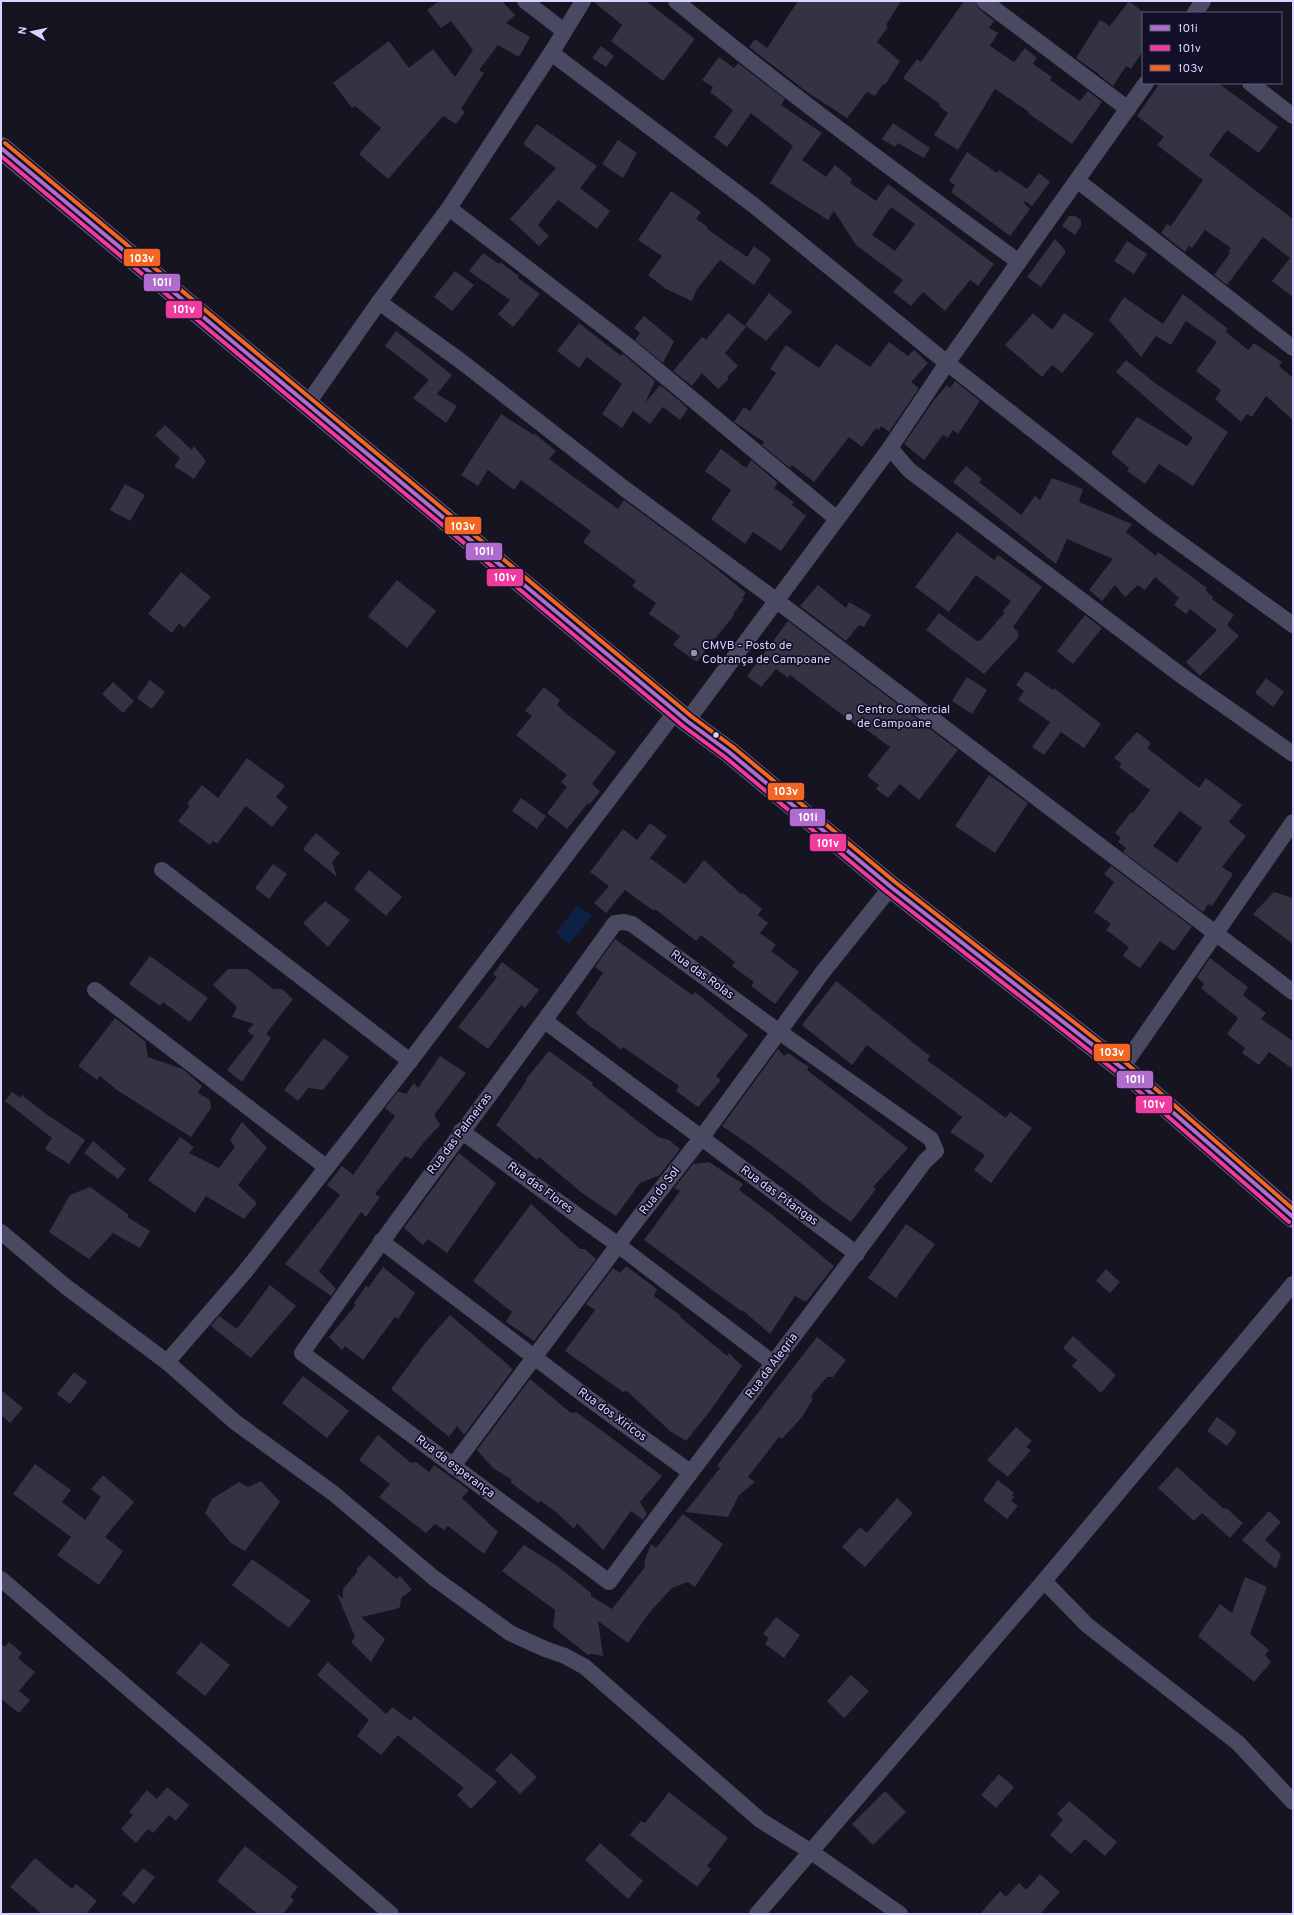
<svg xmlns="http://www.w3.org/2000/svg" width="1294" height="1915" font-family="Overpass,sans-serif">
	<rect width="100%" height="100%" fill="#161421"/>
	<polygon fill="#0d2144" points="577,905 592,916 569,944 556,933"/>
	<g fill="#343243" fill-rule="evenodd">
		<polygon points="439,1 502,1 515,15 506,23 530,37 519,57 498,45 479,70 484,73 461,109 465,112 456,124 443,116 388,179 359,154 381,128 355,106 352,108 333,83 389,41 409,68 433,49 455,77 473,50 451,21 441,28 427,10"/>
		<polygon points="593,1 646,1 695,39 663,81 611,41 622,25"/>
		<polygon points="798,1 901,1 886,25 888,27 877,42 900,61 885,85 883,84 875,96 867,92 847,118 807,92 749,47 755,39 767,48"/>
		<polygon points="964,1 975,1 978,8 994,21 989,28 998,33 990,46 1014,62 1025,48 1037,58 1033,64 1052,77 1050,80 1080,101 1088,91 1102,102 1072,144 1028,113 1029,112 995,89 958,150 934,135 948,113 939,106 940,104 903,78 917,59 921,62"/>
		<polygon points="1129,1 1143,12 1143,51 1131,69 1126,66 1113,86 1099,75 1099,74 1076,58 1100,20 1110,26"/>
		<polygon points="601,46 614,56 606,67 592,58"/>
		<path d="M719,57L734,68L738,63L785,99L781,105L822,133L802,160L826,177L835,165L852,179L850,183L876,201L888,184L994,264L978,286L970,280L945,311L923,292L911,306L893,292L903,280L856,245L834,211L828,220L770,183L793,146L751,113L727,147L714,137L733,110L710,92L713,87L702,80ZM891,207L915,224L895,251L872,235Z"/>
		<polygon points="1160,83 1218,83 1278,127 1259,153 1227,130 1209,155 1293,219 1293,297 1272,281 1290,258 1263,237 1227,285 1214,275 1230,253 1228,252 1231,248 1205,230 1192,248 1189,246 1185,252 1161,233 1167,224 1171,226 1203,180 1157,145 1164,137 1137,116"/>
		<polygon points="893,123 930,148 924,158 898,143 895,147 882,139"/>
		<polygon points="537,124 597,166 580,188 610,211 597,229 558,200 538,225 549,236 539,246 510,219 556,168 523,144"/>
		<polygon points="618,140 637,153 623,178 602,164"/>
		<polygon points="967,152 997,173 999,170 1027,189 1039,173 1050,182 1032,206 1025,201 1023,202 1030,209 1010,236 951,192 955,185 949,181"/>
		<polygon points="671,191 701,212 696,219 708,227 707,229 747,257 754,246 771,259 754,285 720,260 697,289 692,301 666,289 648,275 662,256 638,240"/>
		<polygon points="1069,216 1075,216 1081,220 1081,226 1075,235 1062,226"/>
		<polygon points="1055,239 1065,250 1065,253 1041,287 1027,277"/>
		<polygon points="1127,241 1147,254 1134,274 1114,261"/>
		<polygon points="483,253 499,264 500,262 519,276 518,278 540,294 513,327 498,314 510,300 469,271"/>
		<polygon points="455,271 474,285 452,311 434,297"/>
		<polygon points="769,293 792,312 766,341 745,325"/>
		<polygon points="1183,294 1228,329 1226,332 1248,350 1254,343 1282,362 1279,366 1293,378 1293,420 1266,396 1252,417 1247,414 1241,422 1215,399 1221,390 1196,371 1217,342 1186,321 1171,345 1156,336 1141,357 1109,320 1124,297 1163,324"/>
		<polygon points="728,313 746,327 725,353 738,366 727,377 729,379 718,389 702,373 692,386 673,371 702,337 706,340"/>
		<polygon points="1033,313 1052,330 1064,313 1094,334 1062,373 1052,365 1042,377 1005,345"/>
		<polygon points="644,316 674,341 663,363 635,340 640,333 634,328"/>
		<polygon points="579,323 621,356 623,354 655,381 645,403 660,385 681,402 688,409 680,420 663,407 650,424 633,411 622,428 602,414 622,384 587,357 579,368 557,351"/>
		<polygon points="396,331 452,375 437,394 457,406 446,423 413,398 429,380 385,346"/>
		<polygon points="889,342 908,356 914,350 928,363 911,382 919,388 889,432 881,426 879,430 876,428 862,447 849,437 814,482 792,465 790,468 762,445 764,442 734,422 744,407 750,411 776,373 770,369 786,345 819,368 836,344 870,367"/>
		<polygon points="1126,360 1155,383 1228,432 1193,486 1159,464 1145,484 1127,471 1129,468 1111,453 1137,417 1187,446 1193,438 1116,372"/>
		<polygon points="955,381 980,401 958,434 953,430 948,438 943,435 924,460 904,444 934,400 947,385 950,388"/>
		<polygon points="501,414 534,435 535,434 556,451 549,459 618,509 624,500 707,561 746,593 742,598 744,599 733,614 734,615 715,639 714,638 697,662 673,645 680,636 649,614 656,603 632,586 636,581 583,542 591,531 521,480 514,490 488,470 478,486 461,475"/>
		<polygon points="165,425 192,450 194,446 206,461 194,479 174,466 180,458 155,435"/>
		<polygon points="721,449 746,468 751,460 778,483 774,488 794,502 792,505 806,516 781,551 753,532 745,544 711,519 731,490 705,471"/>
		<polygon points="966,466 982,479 979,482 1021,515 1035,496 1040,500 1052,478 1083,489 1079,502 1132,524 1126,532 1156,556 1158,552 1207,588 1205,590 1213,597 1212,599 1234,615 1227,625 1239,636 1200,676 1186,662 1217,630 1190,609 1186,614 1174,605 1179,598 1155,577 1145,590 1138,585 1125,597 1115,585 1102,601 1089,590 1113,559 1067,539 1056,564 953,482"/>
		<polygon points="125,484 145,495 130,521 110,510"/>
		<polygon points="957,532 994,560 998,555 1042,587 1013,627 1018,632 1018,638 984,674 926,630 939,613 977,641 981,640 1005,612 1003,611 1011,601 976,575 949,612 915,587"/>
		<polygon points="181,572 211,597 184,628 179,623 172,633 148,614"/>
		<polygon points="397,580 436,611 407,648 368,616"/>
		<polygon points="818,585 846,608 849,602 871,615 864,627 859,625 846,641 800,606"/>
		<polygon points="1085,615 1102,628 1073,664 1057,651"/>
		<polygon points="788,621 958,750 919,800 900,784 888,798 876,789 879,785 867,776 890,747 860,725 858,727 790,675 788,678 776,669 761,687 747,676"/>
		<polygon points="1026,671 1053,690 1054,688 1101,724 1084,748 1061,732 1044,755 1032,747 1050,722 1018,700 1024,691 1016,685"/>
		<polygon points="967,677 987,690 972,714 952,701"/>
		<polygon points="1266,678 1284,692 1273,707 1255,693"/>
		<polygon points="150,680 165,692 152,709 137,698"/>
		<polygon points="113,682 134,701 123,713 102,694"/>
		<polygon points="544,687 560,700 557,705 568,715 616,752 592,784 600,791 590,804 588,803 567,829 547,813 567,787 561,782 567,775 516,735 532,716 525,711"/>
		<path d="M1137,732L1151,743L1147,748L1199,788L1206,778L1242,805L1229,822L1246,836L1222,867L1233,874L1212,906L1208,904L1203,912L1123,852L1126,848L1118,842L1121,838L1115,833L1131,812L1133,813L1150,790L1119,767L1122,764L1114,758ZM1180,811L1202,828L1177,863L1153,846Z"/>
		<polygon points="247,758 285,786 276,797 288,807 272,827 246,806 217,844 213,841 210,845 178,821 190,806 187,804 202,785 218,798"/>
		<polygon points="989,775 1028,803 995,853 955,826"/>
		<polygon points="521,798 546,816 537,829 512,811"/>
		<polygon points="650,823 667,836 650,858 685,884 704,860 741,894 743,893 762,909 758,915 768,923 760,933 776,945 771,951 799,972 775,1004 751,986 754,982 732,966 735,962 701,935 696,941 655,909 654,911 625,890 606,913 594,903 609,886 590,872 623,829 637,840"/>
		<polygon points="316,833 340,853 332,862 337,877 303,849"/>
		<polygon points="273,864 287,874 269,899 255,888"/>
		<polygon points="1111,866 1192,927 1174,951 1160,941 1140,968 1123,956 1129,947 1106,930 1111,924 1094,912 1114,882 1104,874"/>
		<polygon points="369,870 402,897 386,916 354,889"/>
		<polygon points="1274,892 1293,898 1293,944 1253,914"/>
		<polygon points="325,901 350,920 328,947 303,923"/>
		<polygon points="615,939 692,995 695,992 748,1035 716,1076 721,1080 698,1107 676,1091 679,1086 623,1047 621,1050 602,1034 589,1026 576,1013 603,973 595,967"/>
		<polygon points="150,956 208,998 190,1022 163,1002 160,1006 129,984"/>
		<polygon points="1210,958 1248,987 1243,995 1266,1013 1261,1019 1293,1041 1293,1069 1269,1052 1259,1065 1242,1053 1245,1048 1227,1034 1238,1018 1201,988 1204,984 1197,977"/>
		<polygon points="502,962 539,990 525,1008 521,1005 488,1049 458,1027 497,977 493,974"/>
		<polygon points="228,969 248,969 273,989 282,989 293,999 266,1034 271,1038 242,1082 227,1070 254,1036 247,1031 254,1024 232,1017 237,1007 213,985"/>
		<polygon points="836,981 930,1056 927,1060 1006,1118 1010,1112 1032,1128 991,1183 974,1170 985,1155 950,1132 962,1117 867,1045 852,1065 802,1025"/>
		<polygon points="115,1018 145,1041 148,1057 183,1069 202,1086 198,1093 210,1100 211,1108 191,1137 117,1090 100,1076 97,1080 78,1066"/>
		<polygon points="324,1038 349,1057 323,1090 308,1088 298,1101 284,1090"/>
		<polygon points="778,1049 784,1056 788,1053 809,1067 807,1070 908,1148 873,1187 876,1189 851,1222 823,1202 806,1187 750,1145 722,1126"/>
		<polygon points="549,1051 593,1083 592,1085 658,1137 669,1140 680,1149 658,1177 657,1176 640,1183 616,1216 582,1193 539,1157 537,1160 496,1125 527,1080 526,1079"/>
		<polygon points="440,1056 466,1073 434,1115 440,1125 424,1142 411,1159 405,1156 375,1194 380,1197 366,1217 361,1212 319,1271 336,1289 331,1296 285,1264 340,1195 327,1185 342,1166 353,1175 395,1116 385,1108 398,1091 406,1094 414,1083 418,1088"/>
		<polygon points="12,1092 21,1098 22,1095 46,1114 85,1140 69,1164 45,1149 52,1138 5,1101"/>
		<polygon points="242,1122 267,1148 238,1185 257,1203 244,1219 206,1196 195,1213 148,1180 180,1137 194,1147 189,1153 219,1168 235,1147 230,1140"/>
		<polygon points="93,1141 126,1169 118,1179 84,1153"/>
		<polygon points="459,1153 496,1183 447,1253 428,1239 423,1245 404,1228"/>
		<polygon points="709,1162 743,1184 739,1190 771,1214 834,1266 806,1302 795,1296 770,1334 742,1310 741,1311 644,1240 680,1191 674,1188 693,1164"/>
		<polygon points="90,1187 129,1215 127,1217 150,1231 140,1248 113,1233 89,1259 49,1232 70,1195"/>
		<polygon points="531,1204 580,1249 585,1249 596,1259 534,1341 506,1322 512,1312 473,1281"/>
		<polygon points="906,1224 935,1244 896,1298 868,1278"/>
		<polygon points="626,1266 657,1289 654,1296 681,1316 680,1317 727,1356 729,1353 742,1366 710,1411 686,1441 670,1431 627,1391 623,1392 565,1351 595,1310 586,1304 613,1268 620,1273"/>
		<polygon points="383,1267 415,1293 398,1319 395,1317 363,1360 345,1346 342,1350 329,1337 356,1305 354,1303 366,1286 369,1287"/>
		<polygon points="1106,1269 1120,1282 1110,1293 1096,1281"/>
		<polygon points="270,1285 296,1306 251,1358 211,1326 219,1316 237,1329"/>
		<polygon points="450,1315 513,1369 464,1435 457,1426 449,1437 391,1389 426,1342"/>
		<polygon points="1073,1336 1116,1375 1101,1393 1072,1366 1077,1360 1063,1348"/>
		<polygon points="817,1337 846,1360 833,1377 827,1377 811,1396 813,1399 802,1417 782,1439 779,1437 748,1477 755,1482 739,1495 728,1517 685,1512 720,1468 717,1466 725,1455"/>
		<polygon points="74,1372 87,1382 70,1404 57,1394"/>
		<polygon points="303,1376 349,1411 327,1438 282,1403"/>
		<polygon points="530,1379 571,1413 576,1412 597,1427 662,1476 640,1502 647,1514 643,1520 631,1511 603,1550 577,1523 574,1529 556,1512 541,1501 538,1503 510,1482 512,1480 493,1468 477,1450"/>
		<polygon points="1,1390 23,1408 10,1423 1,1415"/>
		<polygon points="1217,1417 1237,1432 1227,1446 1207,1431"/>
		<polygon points="1016,1427 1032,1441 1026,1447 1031,1450 1008,1477 987,1460"/>
		<polygon points="378,1435 411,1463 416,1462 429,1472 434,1465 469,1490 462,1498 498,1532 484,1554 448,1526 444,1530 435,1524 426,1533 379,1497 390,1484 359,1460"/>
		<polygon points="35,1464 71,1490 62,1502 85,1520 101,1497 91,1489 103,1475 134,1502 105,1537 123,1551 99,1585 57,1555 71,1537 13,1494"/>
		<polygon points="1177,1467 1224,1509 1226,1508 1243,1523 1230,1538 1202,1513 1194,1521 1158,1488"/>
		<polygon points="998,1480 1014,1493 1012,1495 1014,1497 1011,1501 1018,1506 1007,1519 983,1500"/>
		<polygon points="261,1481 280,1502 245,1551 231,1543 205,1513 212,1499 239,1482 248,1487"/>
		<polygon points="897,1498 913,1513 865,1567 842,1547 860,1527 867,1533"/>
		<polygon points="1269,1511 1281,1522 1265,1540 1281,1554 1276,1569 1242,1540"/>
		<polygon points="683,1514 723,1544 695,1587 688,1582 672,1588 649,1613 628,1643 598,1621 603,1656 591,1654 588,1655 553,1627 555,1610 502,1571 524,1545 556,1565 591,1593 591,1596 612,1609 645,1567 644,1563 651,1544 656,1548"/>
		<polygon points="369,1555 397,1579 400,1576 412,1590 401,1598 400,1607 396,1609 361,1617 385,1639 371,1662 351,1642 355,1637 337,1594 343,1599 343,1589 357,1572 357,1569"/>
		<polygon points="252,1559 311,1601 289,1628 232,1585"/>
		<polygon points="1245,1577 1267,1587 1250,1634 1269,1650 1265,1655 1271,1662 1254,1682 1198,1636 1220,1604 1232,1613"/>
		<polygon points="776,1617 800,1635 784,1658 765,1644 769,1638 763,1634"/>
		<polygon points="9,1642 22,1653 18,1658 35,1672 19,1691 30,1700 19,1713 1,1699 1,1644 5,1647"/>
		<polygon points="201,1642 230,1665 205,1696 176,1673"/>
		<polygon points="328,1662 386,1714 392,1707 411,1721 414,1716 497,1782 471,1809 457,1795 464,1788 398,1735 381,1755 357,1736 369,1720 317,1675"/>
		<polygon points="851,1675 869,1691 844,1718 827,1701"/>
		<polygon points="511,1753 537,1777 520,1794 495,1770"/>
		<polygon points="999,1774 1014,1787 996,1808 981,1795"/>
		<polygon points="167,1787 189,1805 176,1821 169,1815 153,1833 148,1829 136,1843 121,1829 133,1815 129,1812 147,1790 157,1799"/>
		<polygon points="885,1791 906,1812 873,1845 852,1824"/>
		<polygon points="669,1792 728,1838 707,1866 711,1869 697,1887 630,1835 641,1821 645,1823"/>
		<polygon points="1069,1801 1117,1842 1105,1856 1085,1839 1071,1854 1050,1835 1063,1820 1057,1814"/>
		<polygon points="600,1843 643,1881 628,1899 585,1860"/>
		<polygon points="245,1846 298,1887 290,1897 294,1900 283,1914 258,1914 217,1881"/>
		<polygon points="35,1858 72,1889 76,1884 97,1901 86,1914 42,1914 10,1887"/>
		<polygon points="143,1868 155,1877 134,1904 122,1894"/>
		<polygon points="1040,1874 1060,1892 1040,1914 980,1914 1000,1891 1006,1897 1019,1883 1026,1890"/>
	</g>
	<g fill="none" stroke-linecap="round" stroke-linejoin="round">
		<g stroke="#4a4962" stroke-width="16">
			<polyline points="525,1 564,31"/>
			<path d="M676,1C787,92 902,177 1019,262"/>
			<polyline points="984,1 1128,109"/>
			<polyline points="1195,13 1203,1"/>
			<polyline points="553,50 554,55 752,204 947,363 1152,523 1293,625"/>
			<polyline points="1250,83 1293,116"/>
			<polyline points="1078,181 1293,348"/>
			<polyline points="449,208 627,345 837,519"/>
			<polyline points="379,302 462,362 625,489 777,601 1293,992"/>
			<polyline points="308,403 379,302 449,208 553,50 583,1"/>
			<polyline points="890,448 909,470 1182,676 1293,754"/>
			<polyline points="687,721 890,448 947,363 1146,83"/>
			<polyline points="162,870 410,1061"/>
			<path d="M624,922L632,924L764,1021L931,1139L936,1151L925,1161C821,1302 713,1441 609,1582L302,1353C404,1208 512,1067 615,923Z"/>
			<polyline points="95,990 326,1167"/>
			<polyline points="545,1021 857,1254"/>
			<polyline points="1122,1068 1293,822"/>
			<polyline points="461,1131 618,1245 773,1363"/>
			<polyline points="1,1232 65,1286 167,1362 235,1422 333,1493 434,1578 510,1633 545,1649 565,1656 585,1667 760,1820 810,1851 900,1914"/>
			<polyline points="381,1241 592,1401 690,1472"/>
			<polyline points="167,1362 244,1273 410,1061 676,711"/>
			<polyline points="453,1466 636,1221 702,1137 822,973 891,887"/>
			<polyline points="1,1579 391,1914"/>
			<polyline points="1044,1581 1087,1625 1238,1743 1293,1802"/>
			<polyline points="757,1914 1044,1581 1293,1284"/>
		</g>
		<polyline stroke="#5e5373" stroke-width="22" points="1,148 687,721 729,752 891,887 1122,1068 1293,1217"/>
		<g stroke="#130f26" stroke-width="7">
			<polyline id="bus-1" points="1,148 687,721 729,752 891,887 1122,1068 1293,1217"/>
		</g>
		<g stroke="#130f26" stroke-width="7">
			<polyline id="bus-2" points="1,156 683,726 725,757 887,892 1118,1073 1289,1222"/>
		</g>
		<g stroke="#130f26" stroke-width="7">
			<polyline id="bus-3" points="5,143 691,716 733,747 895,882 1126,1063 1293,1209"/>
		</g>
		<use href="#bus-1" stroke="#b06ccc" stroke-width="4"/>
		<use href="#bus-2" stroke="#f13a9d" stroke-width="4"/>
		<use href="#bus-3" stroke="#f26522" stroke-width="4"/>
	</g>
	<g fill="#9591b1" stroke="#130f26" stroke-width="1.5">
		<circle cx="694" cy="653" r="4"/>
		<circle cx="849" cy="717" r="4"/>
	</g>
	<circle fill="#d9d4ff" stroke="#130f26" stroke-width="1.5" cx="716" cy="735" r="3.5"/>
	<g text-anchor="middle" dominant-baseline="central" stroke-width="3.5" stroke-linejoin="round" paint-order="stroke">
		<g font-size="12" fill="#d9d4ff" stroke="#130f26" text-anchor="start">
			<text x="702" y="646">CMVB - Posto de<tspan x="702" dy="14">Cobrança de Campoane</tspan></text>
			<text x="857" y="710">Centro Comercial<tspan x="857" dy="14">de Campoane</tspan></text>
		</g>
		<g font-size="12" fill="#d9d4ff" stroke="#130f26">
			<text transform="translate(702 975) rotate(36)">Rua das Rolas</text>
			<text transform="translate(460 1134) rotate(-53)">Rua das Palmeiras</text>
			<text transform="translate(540 1188) rotate(36)">Rua das Flores</text>
			<text transform="translate(660 1191) rotate(-52)">Rua do Sol</text>
			<text transform="translate(779 1196) rotate(36)">Rua das Pitangas</text>
			<text transform="translate(772 1366) rotate(-53)">Rua da Alegria</text>
			<text transform="translate(612 1415) rotate(36)">Rua dos Xiricos</text>
			<text transform="translate(455 1467) rotate(37)">Rua da esperança</text>
		</g>
	</g>
	<g stroke="#130f26" stroke-width="1.5">
		<rect x="123" y="248" width="38" height="19" rx="4" fill="#f26522"/>
		<rect x="143" y="273" width="38" height="19" rx="4" fill="#b06ccc"/>
		<rect x="165" y="300" width="38" height="19" rx="4" fill="#f13a9d"/>
		<rect x="444" y="516" width="38" height="19" rx="4" fill="#f26522"/>
		<rect x="465" y="542" width="38" height="19" rx="4" fill="#b06ccc"/>
		<rect x="486" y="568" width="38" height="19" rx="4" fill="#f13a9d"/>
		<rect x="767" y="782" width="38" height="19" rx="4" fill="#f26522"/>
		<rect x="789" y="808" width="37" height="19" rx="4" fill="#b06ccc"/>
		<rect x="809" y="833" width="38" height="19" rx="4" fill="#f13a9d"/>
		<rect x="1093" y="1043" width="38" height="19" rx="4" fill="#f26522"/>
		<rect x="1116" y="1070" width="38" height="19" rx="4" fill="#b06ccc"/>
		<rect x="1135" y="1095" width="38" height="19" rx="4" fill="#f13a9d"/>
	</g>
	<g font-size="11" text-anchor="middle" font-weight="bold" fill="#fff">
		<text x="142" y="262">103v</text>
		<text x="162" y="286">101i</text>
		<text x="184" y="313">101v</text>
		<text x="463" y="530">103v</text>
		<text x="484" y="555">101i</text>
		<text x="505" y="581">101v</text>
		<text x="786" y="795">103v</text>
		<text x="808" y="821">101i</text>
		<text x="828" y="847">101v</text>
		<text x="1112" y="1056">103v</text>
		<text x="1135" y="1083">101i</text>
		<text x="1154" y="1108">101v</text>
	</g>
	<rect width="1294" height="1915" fill="none" stroke="#d9d4ff" stroke-width="4"/>
	<rect x="1142" y="12" width="140" height="72" fill="#130f26" stroke="#625e7d"/>
	<rect x="1150" y="25" width="20" height="6" fill="#b06ccc" stroke="#625e7d"/>
	<text x="1178" y="32" font-size="12" fill="#d9d4ff">101i</text>
	<rect x="1150" y="45" width="20" height="6" fill="#f13a9d" stroke="#625e7d"/>
	<text x="1178" y="52" font-size="12" fill="#d9d4ff">101v</text>
	<rect x="1150" y="65" width="20" height="6" fill="#f26522" stroke="#625e7d"/>
	<text x="1178" y="72" font-size="12" fill="#d9d4ff">103v</text>
	<g transform="translate(32 32) rotate(279)" stroke="#130f26" stroke-width="3" paint-order="stroke">
	<path d="M0-3L7 15L0 10L-7 15Z" fill="#d9d4ff"/>
	<text y="-6" font-size="11" font-weight="bold" text-anchor="middle" fill="#d9d4ff">N</text>
	</g>
</svg>
